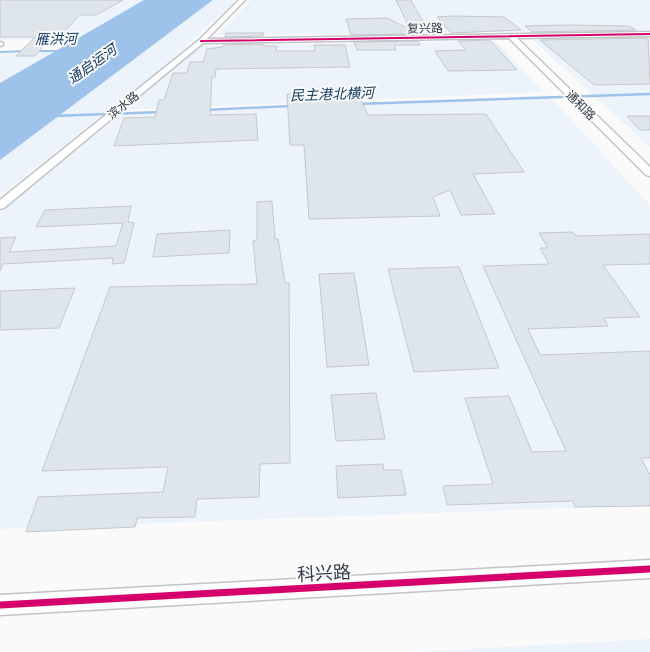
<svg xmlns="http://www.w3.org/2000/svg" width="650" height="652" font-family="Mulish,'Noto Sans SC',sans-serif">
	<rect width="100%" height="100%" fill="#fafafa"/>
	<g fill="#edf3fb">
		<polygon points="0,0 144,0 74,39 0,40"/>
		<polygon points="213,0 236,0 169,62 0,196 0,160"/>
		<polygon points="251,0 650,0 650,30 217,35"/>
		<polygon points="650,39 650,147 533,40"/>
		<polygon points="496,41 543,92 125,110 201,46"/>
		<polygon points="52,52 0,83 0,53"/>
		<polygon points="551,98 650,205 650,505 0,529 0,213 122,114"/>
		<polygon points="650,639 650,652 413,652"/>
	</g>
	<polygon fill="#9dc3eb" points="144,0 213,0 0,160 0,83"/>
	<g fill="none" stroke-linecap="round" stroke-linejoin="round">
		<g stroke="#9dc3eb" stroke-width="2">
			<polyline points="33,51 58,51"/>
			<polyline points="0,52 26,51"/>
		</g>
		<g stroke="#9dc3eb" stroke-width="2.5">
			<polyline points="357,104 650,94"/>
			<polyline points="204,110 291,106"/>
			<polyline points="54,116 161,112"/>
		</g>
	</g>
	<g fill="#dee5eb" stroke="#c5c8cd">
		<polygon points="0,0 123,0 96,15 80,15 59,37 50,38 35,56 16,56 35,37 0,37"/>
		<polygon points="396,0 411,0 426,27 409,27"/>
		<polygon points="454,16 504,17 521,30 451,33 437,17"/>
		<polygon points="387,18 411,30 414,34 351,35 346,19"/>
		<polygon points="567,25 629,26 636,30 532,32 525,26"/>
		<polygon points="226,33 264,33 263,36 225,37"/>
		<polygon points="648,38 650,84 594,85 540,40"/>
		<polygon points="490,40 517,70 448,71 435,51 466,50 458,41"/>
		<polygon points="418,41 420,45 394,45 396,50 357,50 354,42"/>
		<polygon points="263,44 263,46 277,46 276,51 315,51 314,45 345,45 350,67 216,69 215,77 212,77 210,115 256,114 258,140 114,146 124,118 155,117 159,100 164,100 173,73 187,73 190,62 203,62 207,49 223,47 223,45"/>
		<polygon points="357,91 368,115 486,114 524,172 473,174 495,214 461,215 450,190 433,197 440,216 309,219 304,145 290,145 287,94"/>
		<polygon points="627,116 650,116 650,130 640,130"/>
		<polygon points="272,201 275,239 278,239 285,283 289,283 290,463 260,464 259,497 197,499 195,517 137,518 135,527 26,532 38,497 163,492 168,467 42,471 110,287 257,284 253,241 257,240 257,202"/>
		<polygon points="131,206 128,222 134,223 124,263 112,264 113,258 3,264 0,271 0,238 16,237 9,252 116,246 123,223 36,227 45,210"/>
		<polygon points="230,230 229,253 153,257 157,234"/>
		<polygon points="573,232 576,236 650,234 650,264 603,265 640,317 604,318 608,326 528,329 540,355 650,351 650,458 641,458 650,475 650,506 575,507 573,501 447,505 443,486 493,484 465,398 509,396 532,452 566,451 483,266 549,264 540,248 548,248 539,233"/>
		<polygon points="459,267 499,368 414,372 388,269"/>
		<polygon points="354,273 369,365 327,367 319,274"/>
		<polygon points="75,288 59,328 0,330 0,291"/>
		<polygon points="376,393 385,439 336,441 331,395"/>
		<polygon points="383,464 384,470 401,470 406,495 338,498 336,466"/>
	</g>
	<g fill="none" stroke-linecap="round" stroke-linejoin="round">
		<g stroke="#c0c4c8" stroke-width="3">
			<g id="minor">
				<polygon points="239,0 245,0 207,39 650,32 650,36 517,38 650,167 650,176 646,175 509,38 203,43 4,208 0,209 0,200 199,40"/>
				<polygon points="0,42 3,43 3,45 0,46"/>
				<polygon points="650,560 650,578 0,615 0,595"/>
			</g>
		</g>
		<use href="#minor" fill="#fefefe" fill-rule="evenodd"/>
		<g stroke="#fafafa" stroke-width="3">
			<polyline id="cycleway-far1" points="201,41 650,34"/>
		</g>
		<g stroke="#fafafa" stroke-width="10">
			<polyline id="cycleway" points="0,605 650,569"/>
		</g>
		<use href="#cycleway-far1" stroke="#d6006c" stroke-width="2"/>
		<use href="#cycleway" stroke="#d6006c" stroke-width="7"/>
	</g>
	<g text-anchor="middle" dominant-baseline="central" stroke-width="4" stroke-linejoin="round" paint-order="stroke">
		<g font-size="12" fill="#333c46" stroke="#fafafa">
			<text transform="translate(425 28) rotate(-1)">复兴路</text>
			<text transform="translate(123 105) rotate(-39)">滨水路</text>
			<text transform="translate(581 105) rotate(45)">通和路</text>
		</g>
		<g font-size="14" font-style="italic" fill="#153c62" stroke="#fafafa">
			<text transform="translate(56 39) rotate(-1)">雁洪河</text>
			<text transform="translate(92 64) rotate(-35)">通启运河</text>
			<text transform="translate(332 94) rotate(-2)">民主港北横河</text>
		</g>
		<g font-size="18" fill="#333c46" stroke="#fafafa">
			<text transform="translate(324 573) rotate(-3)">科兴路</text>
		</g>
	</g>
</svg>
